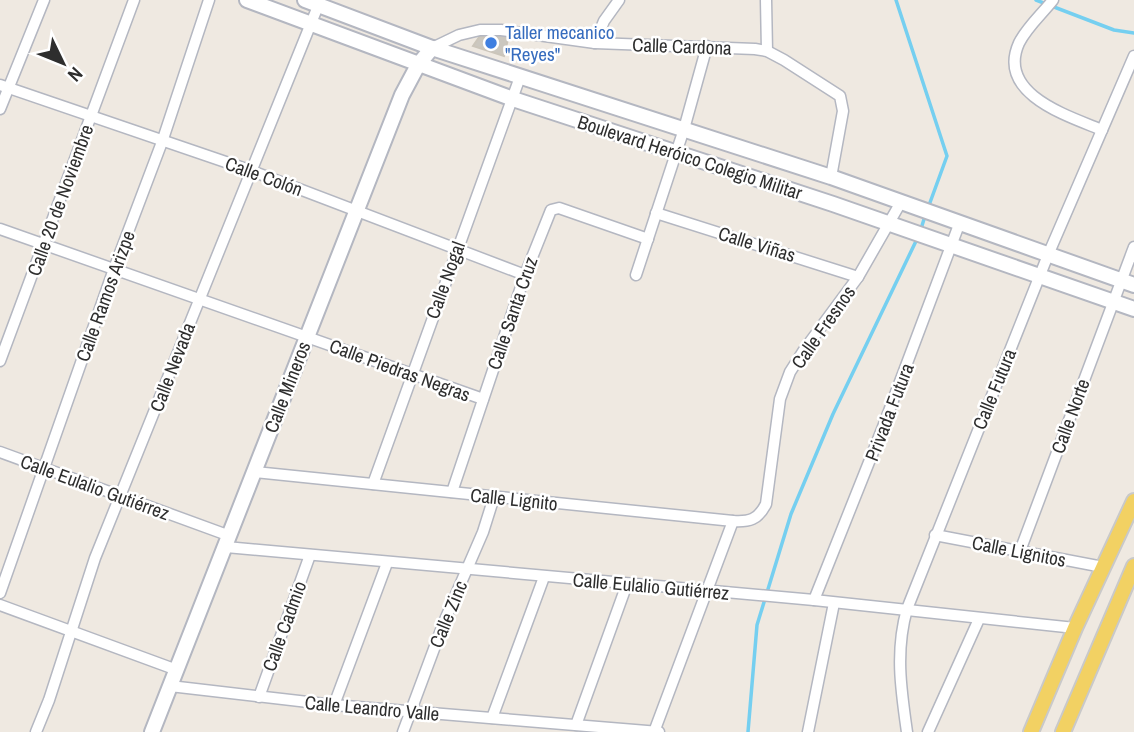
<svg xmlns="http://www.w3.org/2000/svg" width="1134" height="732" font-family="'Archivo Narrow',sans-serif">
	<rect width="100%" height="100%" fill="#efe9e1"/>
	<g fill="none" stroke-linecap="round" stroke-linejoin="round">
		<g stroke="#75cff0" stroke-width="3.5">
			<polyline points="896,0 947,156 928,208"/>
			<polyline points="1036,0 1114,30 1134,33"/>
			<polyline points="920,232 925,216"/>
			<polyline points="748,732 757,625 791,514 833,414 917,239"/>
		</g>
	</g>
	<polygon fill="#cbc7bf" stroke="#cbc5ba" stroke-width="2" points="500,32 509,35 504,56 473,46 480,36 494,40"/>
	<g fill="none" stroke-linecap="round" stroke-linejoin="round">
		<g stroke="#b4b7c1" stroke-width="13">
			<g id="street">
				<polyline points="766,0 767,51"/>
				<path d="M1053,0C1042,14 1027,27 1019,43C996,94 1068,116 1102,130"/>
				<polyline points="595,43 604,21 619,0"/>
				<polyline points="432,48 459,35 480,30 501,30 595,43 755,49 767,51 784,60 840,96 843,111 831,177"/>
				<polyline points="0,85 252,171 525,275"/>
				<polyline points="0,109 44,0"/>
				<polyline points="656,213 858,277"/>
				<polyline points="0,229 483,399"/>
				<polyline points="636,275 684,129 707,46"/>
				<polyline points="0,361 134,0"/>
				<polyline points="0,452 230,536"/>
				<path d="M255,472L733,521C749,522 758,520 766,504L780,399L790,372L804,350L858,277L901,202"/>
				<polyline points="373,484 520,77"/>
				<polyline points="452,492 525,275 551,210 559,208 648,239"/>
				<polyline points="935,535 1103,567"/>
				<polyline points="226,547 814,600 1075,628"/>
				<polyline points="1020,551 1134,247"/>
				<polyline points="0,593 114,269 162,142 209,0"/>
				<polyline points="814,600 883,427 960,222"/>
				<polyline points="0,605 177,670"/>
				<polyline points="170,686 334,705 659,732"/>
				<polyline points="259,697 310,555"/>
				<polyline points="334,705 387,563"/>
				<polyline points="492,718 544,577"/>
				<polyline points="576,725 627,584"/>
				<polyline points="36,732 49,700 95,558 318,6"/>
				<polyline points="403,732 444,622 483,532 494,497"/>
				<polyline points="654,732 733,521"/>
				<polyline points="808,732 834,603"/>
				<path d="M907,732C901,690 895,651 907,609L1048,255L1134,56"/>
				<polyline points="928,732 979,619"/>
			</g>
		</g>
		<g stroke="#b4b7c1" stroke-width="18">
			<g id="secondary">
				<polyline points="247,0 513,99 833,204 1134,309"/>
				<polyline points="305,0 432,48 831,177 1134,285"/>
				<polyline points="152,732 402,95 418,65 432,48"/>
			</g>
		</g>
		<g stroke="#c9c9c9" stroke-width="18">
			<g id="primary">
				<polyline points="1031,732 1075,628 1134,501"/>
				<polyline points="1063,732 1134,566"/>
			</g>
		</g>
		<use href="#street" stroke="#fff" stroke-width="10"/>
		<use href="#secondary" stroke="#fff" stroke-width="14"/>
		<use href="#primary" stroke="#f2d163" stroke-width="14"/>
	</g>
	<circle fill="#3f7fe0" stroke="#fff" stroke-width="2.5" cx="491" cy="43" r="7"/>
	<g text-anchor="middle" dominant-baseline="central" stroke-width="5" stroke-linejoin="round" paint-order="stroke">
		<g font-size="19" fill="#366cbe" stroke="#fff" text-anchor="start">
			<text x="505" y="32">Taller mecanico<tspan x="505" dy="22">"Reyes"</tspan></text>
		</g>
		<g font-size="19" fill="#2e2e2e" stroke="#fff">
			<text transform="translate(682 46) rotate(2)">Calle Cardona</text>
			<text transform="translate(690 157) rotate(18)">Boulevard Heróico Colegio Militar</text>
			<text transform="translate(264 176) rotate(20)">Calle Colón</text>
			<text transform="translate(60 200) rotate(-70)">Calle 20 de Noviembre</text>
			<text transform="translate(757 244) rotate(17)">Calle Viñas</text>
			<text transform="translate(445 280) rotate(-70)">Calle Nogal</text>
			<text transform="translate(105 296) rotate(-70)">Calle Ramos Arizpe</text>
			<text transform="translate(512 313) rotate(-71)">Calle Santa Cruz</text>
			<text transform="translate(823 327) rotate(-55)">Calle Fresnos</text>
			<text transform="translate(172 367) rotate(-69)">Calle Nevada</text>
			<text transform="translate(400 370) rotate(20)">Calle Piedras Negras</text>
			<text transform="translate(287 387) rotate(-69)">Calle Mineros</text>
			<text transform="translate(994 389) rotate(-68)">Calle Futura</text>
			<text transform="translate(889 412) rotate(-69)">Privada Futura</text>
			<text transform="translate(1070 416) rotate(-70)">Calle Norte</text>
			<text transform="translate(95 487) rotate(20)">Calle Eulalio Gutiérrez</text>
			<text transform="translate(514 499) rotate(6)">Calle Lignito</text>
			<text transform="translate(1019 551) rotate(11)">Calle Lignitos</text>
			<text transform="translate(651 586) rotate(5)">Calle Eulalio Gutiérrez</text>
			<text transform="translate(448 614) rotate(-68)">Calle Zinc</text>
			<text transform="translate(284 626) rotate(-70)">Calle Cadmio</text>
			<text transform="translate(372 708) rotate(5)">Calle Leandro Valle</text>
		</g>
	</g>
	<g transform="translate(63 63) rotate(133)" stroke="#ffffff" stroke-width="5" paint-order="stroke">
	<path d="M0-5L12 26L0 18L-12 26Z" fill="#2e2e2e"/>
	<text y="-10" font-size="19" font-weight="bold" text-anchor="middle" fill="#2e2e2e">N</text>
	</g>
</svg>
